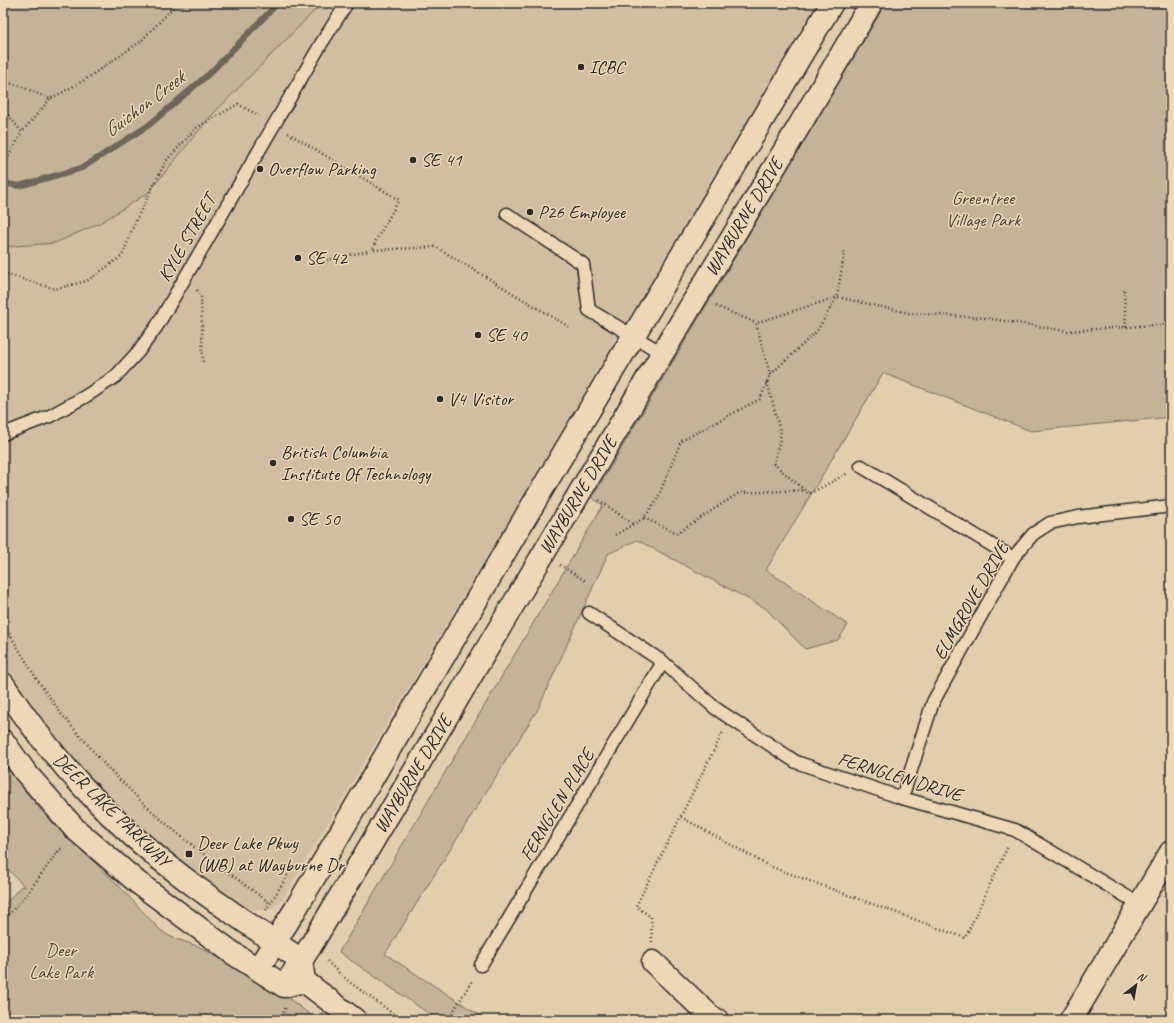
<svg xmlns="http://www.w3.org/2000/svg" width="1174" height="1023" font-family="Caveat,sans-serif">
	<rect width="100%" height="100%" fill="#e2cdaf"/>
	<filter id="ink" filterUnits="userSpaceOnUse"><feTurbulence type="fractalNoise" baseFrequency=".025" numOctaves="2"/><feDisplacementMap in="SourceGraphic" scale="8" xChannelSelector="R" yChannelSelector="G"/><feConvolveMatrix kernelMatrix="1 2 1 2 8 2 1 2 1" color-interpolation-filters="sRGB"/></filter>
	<g filter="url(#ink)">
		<polygon fill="#d0bda2" points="3,3 817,3 282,900 273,909 253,910 242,905 189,869 149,835 110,799 81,767 30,704 3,664"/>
		<g fill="#c4b299" stroke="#786e62">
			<polygon points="3,3 322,3 210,117 149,192 102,222 55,243 3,247"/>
			<polygon points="886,3 1171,3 1171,417 1031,431 883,373 766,570 848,625 838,640 805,649 765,608 637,540 608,554 538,709 385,954 487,1020 438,1020 339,952 603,505 592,498"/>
			<polygon points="3,763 43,813 118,885 160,930 171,937 200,947 291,1000 317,1020 3,1020 3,907 21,886 25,887 3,864"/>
		</g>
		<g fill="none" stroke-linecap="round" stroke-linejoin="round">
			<polyline stroke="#6e665a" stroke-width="6" points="3,183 19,186 82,168 149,125 210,73 278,3"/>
			<g stroke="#2b2b2b" stroke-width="15">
				<g id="service">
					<polyline points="507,214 583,264 589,310 662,353"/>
					<polyline points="3,434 50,416 86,396 115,377 138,352 157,326 321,44 347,3"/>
					<polyline points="861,466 1013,558"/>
					<polyline points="589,613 663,662 715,708 796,762 902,798 1015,830 1139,904"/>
					<polyline points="902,798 933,702 1013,558 1033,534 1050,523 1078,517 1171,506"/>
					<polyline points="481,965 663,662"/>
				</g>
			</g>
			<g stroke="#2b2b2b" stroke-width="25">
				<polyline id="minor" points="653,962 710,1016 717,1020"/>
			</g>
			<g stroke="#2b2b2b" stroke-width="25">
				<g id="tertiary">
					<polyline points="258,969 295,910 513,538 832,3"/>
					<path d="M291,976L310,947C428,750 543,551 662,354C732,237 804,121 871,3"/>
					<polyline points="1071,1020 1171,852"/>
				</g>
			</g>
			<g stroke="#2b2b2b" stroke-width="25">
				<g id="secondary">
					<path d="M3,684C50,757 114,826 184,878C222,907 262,933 301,960L304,981L355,1020"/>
					<polyline points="3,741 26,773 75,829 137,882 234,954 284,986 304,981"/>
				</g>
			</g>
			<g stroke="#2b2b2b" stroke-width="2.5" stroke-dasharray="1 3" stroke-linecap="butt">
				<polyline points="3,82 18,85 50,99 83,81 140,42 178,3"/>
				<polyline points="3,109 22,132 50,99"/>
				<polyline points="288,133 399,200 375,242 373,250"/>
				<polyline points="3,167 22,132"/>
				<polyline points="327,260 373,250 436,247 569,327"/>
				<polyline points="3,273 55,289 87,281 122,256 135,222 166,161 196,128 238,104 259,116"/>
				<polyline points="197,290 201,296 203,362"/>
				<polyline points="1124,290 1126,327"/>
				<polyline points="716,306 756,323"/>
				<polyline points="770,375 756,323 837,297 909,313 986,318 1067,331 1171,324"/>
				<polyline points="767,382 781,434 774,464 809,494 848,473"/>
				<polyline points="599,500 633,524"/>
				<polyline points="644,518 677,533 739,493 804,490"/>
				<polyline points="615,535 644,518 657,500 681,441 760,399 770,375 817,331 837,297 845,249"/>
				<polyline points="560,565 587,582"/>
				<polyline points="3,623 36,678 62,715 107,767 145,805 170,827 198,850 271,904"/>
				<polyline points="681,817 769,866 965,938 1008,846"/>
				<polyline points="266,910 289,873"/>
				<polyline points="3,921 26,895 60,849 64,850"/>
				<polyline points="652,942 651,917 636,906 723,732"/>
				<polyline points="327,961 338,972 352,984 402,1020"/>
				<polyline points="280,1020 286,1007"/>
				<polyline points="448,1020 473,979"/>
			</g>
			<use href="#service" stroke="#eed7b7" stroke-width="12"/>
			<use href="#minor" stroke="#eed7b7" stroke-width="22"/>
			<use href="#tertiary" stroke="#eed7b7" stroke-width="22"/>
			<use href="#secondary" stroke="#eed7b7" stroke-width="22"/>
		</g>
	</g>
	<g fill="#2b2b2b" stroke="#eed7b7" stroke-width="1.5">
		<circle cx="581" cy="67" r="4"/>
		<circle cx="413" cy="160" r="4"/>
		<circle cx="260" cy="169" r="4"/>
		<circle cx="530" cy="212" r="4"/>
		<circle cx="298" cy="258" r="4"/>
		<circle cx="478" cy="335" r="4"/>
		<circle cx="440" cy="399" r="4"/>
		<circle cx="273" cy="463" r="4"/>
		<circle cx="291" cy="519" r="4"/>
		<rect x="185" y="850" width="8" height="8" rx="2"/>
	</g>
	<g text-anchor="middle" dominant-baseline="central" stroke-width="3" stroke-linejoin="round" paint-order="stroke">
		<g font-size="19" fill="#2b2b2b" stroke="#eed7b7" text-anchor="start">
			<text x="589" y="67">ICBC</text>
			<text x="421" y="160">SE 41</text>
			<text x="268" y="169">Overflow Parking</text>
			<text x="538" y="212">P26 Employee</text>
			<text x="306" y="258">SE 42</text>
			<text x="486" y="335">SE 40</text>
			<text x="448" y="399">V4 Visitor</text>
			<text x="281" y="452">British Columbia<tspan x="281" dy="22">Institute Of Technology</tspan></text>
			<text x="299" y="519">SE 50</text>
			<text x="197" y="843">Deer Lake Pkwy<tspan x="197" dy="22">(WB) at Wayburne Dr</tspan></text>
		</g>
		<g font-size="19" fill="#4a4641" stroke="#eed7b7">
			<text x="983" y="198">Greentree<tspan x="983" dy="22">Village Park</tspan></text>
			<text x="61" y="950">Deer<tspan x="61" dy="22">Lake Park</tspan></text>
		</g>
		<g font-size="19" fill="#2b2b2b" stroke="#eed7b7">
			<text transform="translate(744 217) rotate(-59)">WAYBURNE DRIVE</text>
			<text transform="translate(187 238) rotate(-60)">KYLE STREET</text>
			<text transform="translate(578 495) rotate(-59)">WAYBURNE DRIVE</text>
			<text transform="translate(971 601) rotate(-60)">ELMGROVE DRIVE</text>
			<text transform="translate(413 774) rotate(-59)">WAYBURNE DRIVE</text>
			<text transform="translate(900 777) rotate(17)">FERNGLEN DRIVE</text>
			<text transform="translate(557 805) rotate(-59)">FERNGLEN PLACE</text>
			<text transform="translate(112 810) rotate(44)">DEER LAKE PARKWAY</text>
		</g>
		<g font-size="20" font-style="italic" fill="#47443f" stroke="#eed7b7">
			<text transform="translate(144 104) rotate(-37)">Guichon Creek</text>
		</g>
	</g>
	<rect width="1174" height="1023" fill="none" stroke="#eed7b7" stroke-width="16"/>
	<rect x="8" y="8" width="1158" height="1007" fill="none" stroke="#2b2b2b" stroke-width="1.5" filter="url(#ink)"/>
	<g transform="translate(1136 985) rotate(31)" stroke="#eed7b7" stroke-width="3" paint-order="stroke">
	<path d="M0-3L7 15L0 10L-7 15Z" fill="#2b2b2b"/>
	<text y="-6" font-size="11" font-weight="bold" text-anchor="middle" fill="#2b2b2b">N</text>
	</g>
</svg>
